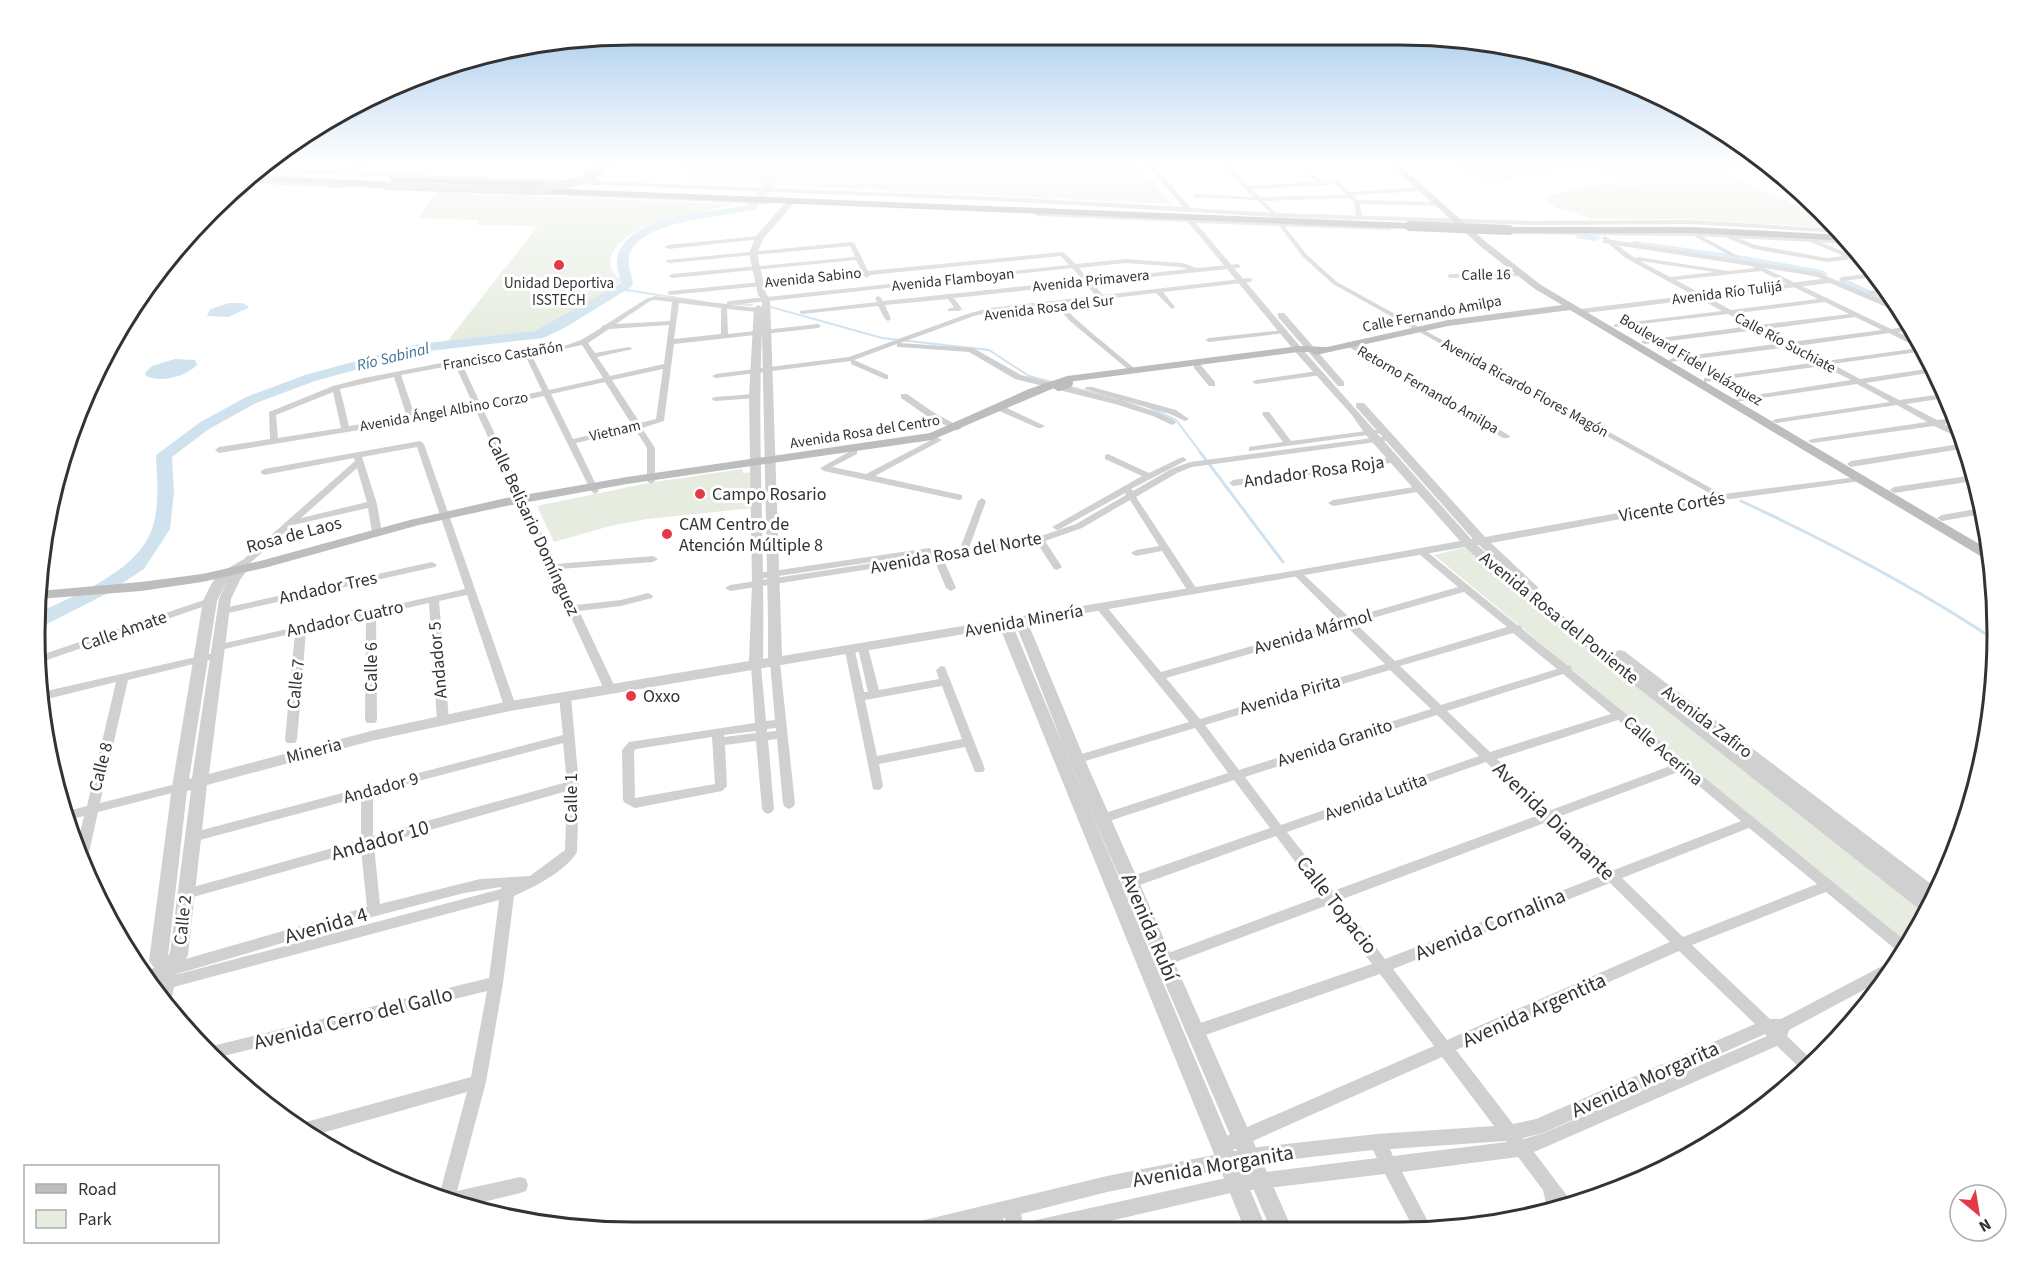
<svg xmlns="http://www.w3.org/2000/svg" width="2032" height="1267" font-family="'Source Sans 3',sans-serif">
	<rect width="100%" height="100%" fill="#fff"/>
	<g fill="#e6ecdf">
		<polygon points="678,163 1136,163 1171,204 693,181"/>
		<polygon points="1444,163 1766,163 1719,171 1811,212 1820,211 1838,228 1681,219 1592,219 1555,207 1547,201 1545,197 1587,186 1606,183 1638,187 1593,168 1582,169 1585,171 1550,171 1492,183"/>
		<path d="M436,192L733,204L643,227C629,234 603,251 612,270C614,274 619,278 622,281L554,325L523,334L446,343L538,226L476,225L479,220L418,218Z"/>
		<polygon points="742,469 743,473 752,472 753,508 647,519 610,526 554,542 537,506 648,483"/>
		<polygon points="1467,547 1927,912 1906,946 1434,555"/>
	</g>
	<g fill="#cfe2ee">
		<polygon points="229,303 242,303 248,306 248,308 228,317 207,316 210,309"/>
		<path d="M175,359L195,360L197,365C185,377 161,383 146,376L145,373L152,366Z"/>
	</g>
	<g fill="none" stroke-linecap="round" stroke-linejoin="round">
		<polyline stroke="#cfe2ee" stroke-width="1.5" points="617,289 630,291"/>
		<g stroke="#cfe2ee" stroke-width="2">
			<polyline points="620,289 704,302"/>
			<polyline points="736,304 752,305"/>
			<polyline points="771,307 882,338 989,350 1029,376 1052,382"/>
			<polyline points="1067,386 1110,397"/>
			<polyline points="1148,407 1176,420 1201,453"/>
		</g>
		<g stroke="#cfe2ee" stroke-width="3">
			<polyline points="1200,452 1283,562"/>
			<path d="M1741,501C1829,542 1914,586 1995,640"/>
		</g>
		<g fill="#cfe2ee" fill-rule="evenodd">
			<path d="M743,163H755L754,165L773,179V187L756,209C726,217 637,220 629,256C627,265 632,276 633,284L631,287L566,327L543,338L420,352L315,381L256,403L209,429L172,457L174,492L170,529L144,569L106,594L43,626L35,628L36,614C75,595 137,572 152,529C160,506 157,478 156,455L199,423L246,397L305,375L419,344L535,331L621,283C619,274 615,263 618,255C632,213 712,213 748,205L763,187V180L744,167Z"/>
			<polygon points="1581,233 1599,236 1601,238 1595,241 1577,238 1575,236"/>
			<polygon points="1635,241 1744,256 1822,270 1828,274 1822,278 1744,262 1631,246 1631,242"/>
			<polygon points="1843,278 1893,301 1901,311 1895,311 1839,285 1837,282"/>
		</g>
		<g fill="#d0d0d0" fill-rule="evenodd">
			<polygon points="364,163 371,163 352,174 347,173"/>
			<polygon points="1220,163 1225,163 1249,186 1317,182 1307,174 1309,171 1324,182 1332,183 1329,185 1252,189 1260,197 1346,195 1334,183 1336,180 1350,192 1422,187 1425,189 1422,191 1354,195 1358,200 1439,202 1442,204 1439,206 1360,204 1362,217 1359,219 1356,217 1354,202 1349,198 1264,201 1277,214 1277,216 1275,217 1257,200 1194,197 1193,196 1196,194 1253,197"/>
			<polygon points="1281,222 1307,255 1337,282 1727,497 1723,500 1720,499 1333,284 1303,257 1278,224"/>
			<polygon points="1692,233 1696,233 1740,257 1735,258 1692,235"/>
			<polygon points="1725,233 1756,245 1827,258 1844,256 1808,241 1807,240 1810,238 1852,255 1860,254 1862,258 1827,262 1754,249 1723,236 1722,235"/>
			<polygon points="759,236 761,237 761,239 668,249 665,247 668,245"/>
			<path d="M1605,236L1635,258L1638,257L1728,271L1755,268L1745,262L1750,261L1891,329L1912,326L1914,330L1898,332L1922,344L1925,351L1832,364L1860,379L1933,368L1935,372L1866,383L1899,400L1944,394L1946,398L1906,404L1937,420L1955,418L1957,422L1944,424L1963,434L1966,441L1934,426L1812,443L1808,441L1812,439L1927,422L1897,405L1776,423L1772,421L1776,419L1890,402L1857,384L1728,403V399H1731L1851,380L1823,366L1704,382V378H1707L1817,362L1789,347L1670,362L1669,360L1673,358L1782,343L1757,330L1645,344L1641,342L1645,340L1751,326L1728,314L1614,327V325L1616,324L1722,311L1624,257L1603,239L1602,238ZM1640,261L1715,272L1670,277ZM1761,271L1818,299L1731,310L1676,280ZM1825,302L1849,314L1759,325L1737,313ZM1855,317L1882,330L1791,342L1766,329ZM1889,333L1919,348L1826,361L1797,346Z"/>
			<path d="M852,242L855,244L868,271L1063,252L1076,264L1125,259L1182,263L1197,268L1238,264L1241,266L1238,268L1092,283L1103,295L1250,278L1253,280L1250,282L1163,292L1175,307L1172,309L1156,293L1061,304C1082,327 1110,347 1134,368L1135,370L1131,372L1070,321L1055,305L990,312L974,316L900,343L973,348L1021,375L1121,400L1085,389L1086,387H1092L1176,410L1189,419L1185,421L1170,414L1121,400L1159,413L1175,421L1176,423L1172,425L1153,416L1115,404L1015,379L969,352L900,347H897V344L854,360L888,375V379H885L851,364V361L716,378L712,376L716,374L849,357L970,313L990,308L1096,296L1086,284L954,298L962,309L959,311H948V309L954,307L948,299L885,305L891,319L888,321L885,319L878,306L802,314L800,313V311L877,302L875,298L878,296L880,297L883,301L1083,280L1072,268L731,305L766,309L769,311L766,313L727,309L728,334L818,324L821,326L818,328L674,344L664,421L642,428L655,448V481L651,484L647,481V448L635,429L576,443L599,491L595,494L591,491L544,396L483,409L556,564L653,556L658,559L653,562L559,569L576,605L621,600L648,593L653,596L652,598L621,606L579,611L616,689L610,693L604,689L476,411L219,453L215,450L219,447L270,439L269,412L333,386L364,378L457,360L528,353L567,345L581,340L601,328L602,326L605,325L646,299L655,296L727,304V302L729,301L1069,265L1061,256L870,275L867,278L864,276L670,295L667,293L670,291L862,272L856,260L672,278L669,276L672,274L855,257L850,246L669,263L666,261L667,260ZM1125,263L1181,267L1188,269L1089,280L1079,268ZM655,300L672,302L670,321L616,324L650,301ZM679,303L721,308V334L674,339ZM669,325L664,364L610,376L597,357L633,349L629,347L595,353L588,343L609,329ZM582,345L603,378L549,390L532,356ZM526,357L542,391L481,405L462,364ZM455,365L474,406L415,416L401,375ZM663,369L656,419L640,423L612,380ZM394,377L407,417L349,426L340,389ZM605,382L632,425L573,439L551,394ZM333,392L341,428L278,438L276,415Z"/>
			<polygon points="1522,273 1524,274 1524,276 1450,278 1447,276 1450,274"/>
			<polygon points="1874,273 1876,277 1842,281 1839,279 1842,277"/>
			<polygon points="1884,288 1887,292 1871,294 1868,292"/>
			<polygon points="1284,330 1286,331 1286,333 1209,342 1205,340 1209,338"/>
			<polygon points="1347,342 1353,342 1510,436 1509,438 1503,438 1347,346"/>
			<polygon points="1194,364 1200,364 1215,382 1215,386 1209,386 1194,368"/>
			<polygon points="1318,371 1322,373 1321,375 1256,384 1252,382 1256,380"/>
			<polygon points="754,394 757,394 757,398 715,401 711,399 715,397"/>
			<polygon points="901,394 907,394 933,412 962,428 958,430 955,430 927,416 901,398"/>
			<polygon points="997,406 1003,406 1045,426 1041,428 1038,428 997,410"/>
			<polygon points="1263,412 1269,412 1291,441 1382,429 1386,431 1382,433 1249,451 1249,447 1283,442 1262,414"/>
			<polygon points="1388,436 1391,436 1391,440 1192,467 1177,473 1136,497 1198,591 1193,594 1189,593 1162,551 1136,556 1131,553 1136,550 1159,546 1130,500 1082,528 1045,541 1062,567 1057,570 1054,569 1037,543 943,558 956,588 951,591 946,588 934,559 730,591 725,588 730,585 965,549 961,546 978,501 982,498 986,501 969,548 1038,537 1076,524 1126,495 1125,493 1060,529 1057,530 1052,527 1142,476 1105,459 1105,455 1108,454 1149,473 1180,458 1183,457 1187,460 1131,489 1133,491 1171,469 1190,462"/>
			<polygon points="935,438 938,438 942,440 875,476 962,495 962,499 959,500 824,471 820,468 854,449 857,450 857,454 832,467 866,474"/>
			<path d="M420,441L424,444L516,706L514,709H506L504,706L467,595L439,601L449,720L447,723H439L437,720L429,603L376,615L377,720L375,723H367L365,720L366,618L306,631L297,740L295,743H287L285,740L295,633L220,650L216,649L215,647L216,645L465,589L417,447L362,457L377,504L382,533L380,535H374L372,533L368,508L293,525L250,563L231,574H225L223,572L225,570L244,559L355,461L354,458L264,475L260,472L264,469ZM357,468L367,502L301,518Z"/>
			<polygon points="1966,443 1967,448 1851,467 1847,464 1851,461"/>
			<polygon points="1394,457 1398,460 1397,462 1233,486 1229,483 1233,480"/>
			<polygon points="1974,475 1974,481 1894,493 1890,490 1894,487"/>
			<polygon points="1420,486 1424,489 1423,491 1333,506 1328,503 1333,500"/>
			<polygon points="1981,508 1982,514 1942,521 1937,518 1942,515"/>
			<polygon points="929,548 934,551 932,553 758,579 753,576 758,573"/>
			<path d="M1422,549L1425,550L1517,625L1521,626L1522,629L1567,665L1571,666L1572,670L1908,943L1901,954L1900,953L1826,892L1692,945L1770,1019H1781L1888,963L1893,961L1896,962L1886,978L1789,1030L1787,1036L1814,1062L1804,1072L1777,1046L1534,1152L1574,1205L1548,1213L1543,1190L1518,1157L1402,1172L1433,1231H1415L1385,1174L1235,1192L1071,1230L1027,1229L1030,1223L1036,1220L1235,1176L1377,1158L1373,1150L1250,1164L1107,1192L1021,1214L1024,1229H1008L1005,1218H1003L1005,1229H987L986,1222L958,1229H915L918,1223L924,1220L1107,1176L1219,1154L1215,1153L1213,1147L1215,1141L1434,1046L1380,974L1194,1039L1189,1037L1186,1032L1189,1027L1372,964L1328,905L1165,966L1160,968L1155,966L1153,962L1155,958L1321,896L1276,836L1137,886L1132,887L1127,886L1125,882L1127,878L1270,828L1234,780L1103,823L1099,821L1097,818L1099,815L1228,773L1195,728L1072,765L1068,764L1066,761L1068,758L1189,722L1097,609L1096,607L1097,605H1105L1161,672L1340,621L1293,574L1295,572H1301L1350,618L1458,587L1419,554L1417,552L1419,550ZM1464,592L1507,627L1395,661L1355,623ZM1346,626L1385,664L1200,719L1166,678ZM1513,633L1557,669L1441,705L1400,666ZM1390,670L1431,709L1239,770L1205,725ZM1563,674L1611,714L1490,752L1447,711ZM1437,715L1479,756L1281,825L1245,777ZM1618,720L1673,765L1551,810L1497,759ZM1486,762L1539,815L1333,891L1287,832ZM1681,771L1741,821L1614,870L1558,817ZM1547,822L1602,875L1385,959L1340,900ZM1749,828L1817,884L1683,937L1622,878ZM1610,883L1670,942L1447,1040L1393,969ZM1679,951L1755,1024L1536,1119L1513,1124L1456,1050ZM1765,1034L1767,1036L1544,1133L1524,1139L1523,1138L1543,1133ZM1442,1057L1494,1126L1377,1134L1250,1148L1228,1152ZM1506,1141L1507,1142L1393,1156L1390,1149Z"/>
			<polygon points="432,562 437,565 435,567 224,614 219,611 224,608"/>
			<polygon points="210,598 215,601 214,603 38,663 38,656"/>
			<path d="M863,645L868,648L879,690L939,679L936,670L941,666L945,667L985,769L983,772H975L965,747L879,764L883,786L881,789L877,790L873,789L845,651L850,648L855,651L864,692H868L858,648ZM942,686L962,739L877,756L865,700Z"/>
			<polygon points="218,652 223,655 222,657 128,680 100,803 180,783 184,784 186,787 184,790 180,791 98,812 88,857 86,861 82,862 77,847 84,816 67,820 64,812 87,806 116,682 43,700 42,692"/>
			<path d="M775,659L780,663L795,804L793,807L789,809L785,807L783,804L777,739L768,740L774,809L772,812L768,814L764,812L762,809L756,741L725,745L727,786L722,791L635,808L625,803L623,800L622,750L629,742L755,723L751,666L752,663L756,662L761,666L766,721L775,720L770,663ZM776,728V731L767,732V729ZM756,731V733L724,737V735ZM712,737L715,784L635,798L634,751L636,749Z"/>
			<path d="M565,693L571,697L579,785L577,852C566,871 534,887 514,896L503,983L486,1082L457,1191L520,1177L526,1179L528,1185L526,1191L520,1193L471,1205L439,1196L467,1092L315,1135L299,1126L306,1122L471,1077L487,991L215,1058L204,1048L489,978L499,900L155,992L148,982H149H148L140,972L367,907L361,850L186,899L181,898L179,894L181,890L186,889L361,840V797L192,842L187,840L186,837L187,834L563,735L559,697ZM563,743L567,782L373,836V793ZM567,791L565,850L530,876L480,879L380,904L374,846ZM501,887V889L156,980L368,918L464,893Z"/>
			<path d="M1974,791L1976,792L1967,814L1965,813C1960,805 1965,794 1974,791Z"/>
		</g>
		<g fill="#d0d0d0" fill-rule="evenodd">
			<polygon points="1145,163 1152,163 1191,208 1275,213 1530,221 1689,220 1838,229 1843,233 1689,224 1530,225 1275,217 1022,202 254,171 258,168 1022,198 1183,207"/>
			<polygon points="244,179 344,184 347,186 344,188 239,183"/>
			<polygon points="522,191 767,200 771,202 767,204 520,194 518,193"/>
			<path d="M787,201L794,203L763,239L757,253L766,294L770,298L782,656L1298,570L1460,541L1365,434L1352,415L1298,355L1188,222L1038,216L1034,214L1038,212L1387,226L1391,228L1390,230L1196,223L1304,351L1471,539H1473L1356,407V403H1364L1485,537L1723,494L1865,476L1867,478L1861,481L1723,500L1491,543L1538,587L1537,590H1530L1612,654L1619,650L1624,651L1939,890L1926,914L1924,913L1501,580L1465,547L1028,623L1085,760L1293,1231L1271,1230L1069,760L1016,625L1013,626L1267,1230H1245L1000,628L510,711L371,741L207,785L188,955L177,973L171,1001L167,1007L155,991L158,973L149,961L172,787L203,601C209,589 215,573 228,568L234,571L242,565L248,569L240,580L231,599L209,774L371,731L510,701L749,661L752,585L749,396L754,308L758,305L762,307V299L758,295L749,253L756,236ZM762,330L768,618V658L763,659C765,549 757,439 762,330ZM1477,545H1479L1517,580ZM227,581L219,599L192,778L189,779L217,601ZM191,790L170,953L168,956L187,791Z"/>
			<polygon points="1494,230 1694,232 1850,240 1853,244 1694,236 1491,234 1491,230"/>
			<polygon points="1606,239 1817,272 1898,307 1903,314 1830,283 1577,314 1576,312 1580,309 1822,279 1815,276 1603,243 1602,241"/>
			<polygon points="1278,313 1284,313 1344,382 1344,386 1338,386 1278,317"/>
		</g>
		<g fill="#bdbdbd" fill-rule="evenodd">
			<polygon points="606,163 614,163 596,178 601,181 601,185 595,185 588,180 588,176"/>
			<polygon points="1389,163 1397,163 1486,242 1541,285 1991,551 1993,561 1987,560 1570,310 1448,326 1316,355 1311,352 1298,352 1068,382 932,440 627,484 506,506 419,525 268,567 202,582 141,591 38,599 39,591 141,582 202,574 260,561 410,520 506,498 627,477 930,433 1029,389 1067,376 1298,346 1327,347 1448,320 1562,305 1535,289 1480,246"/>
			<polygon points="328,183 387,184 391,186 387,188 331,187 328,187"/>
		</g>
		<g fill="#a2a2a2" fill-rule="evenodd">
			<polygon points="249,175 394,182 389,179 391,177 544,182 549,185 544,188 1410,223 1415,226 1410,229 531,193 526,190 531,187 407,182 412,185 410,187 243,180"/>
			<polygon points="1693,227 1845,235 1850,241 1693,233 1509,233 1504,230 1509,227"/>
		</g>
		<polyline stroke="#bdbdbd" stroke-width="8" points="387,186 533,191 580,181 606,163"/>
		<polyline stroke="#bdbdbd" stroke-width="10" points="1059,386 1068,383"/>
		<polyline stroke="#a2a2a2" stroke-width="10" points="1410,226 1509,230"/>
	</g>
	<linearGradient id="sky" x2="0" y2="1"><stop stop-color="#9ec6ea"/><stop offset="0.48" stop-color="#fff"/><stop offset="1" stop-color="#fff" stop-opacity="0"/></linearGradient>
	<rect width="2032" height="341" fill="url(#sky)"/>
	<g fill="#e63946" stroke="#fff" stroke-width="2">
		<circle cx="559" cy="265" r="6"/>
		<circle cx="700" cy="494" r="6"/>
		<circle cx="667" cy="534" r="6"/>
		<circle cx="631" cy="696" r="6"/>
	</g>
	<g text-anchor="middle" dominant-baseline="central" stroke-width="6" stroke-linejoin="round" paint-order="stroke">
		<g font-size="15" fill="#333" stroke="#fff">
			<text transform="translate(1486 275) rotate(-1)">Calle 16</text>
			<text transform="translate(813 278) rotate(-6)">Avenida Sabino</text>
			<text transform="translate(953 280) rotate(-6)">Avenida Flamboyan</text>
			<text transform="translate(1091 281) rotate(-6)">Avenida Primavera</text>
			<text transform="translate(1727 293) rotate(-7)">Avenida Río Tulijá</text>
			<text transform="translate(1049 308) rotate(-7)">Avenida Rosa del Sur</text>
			<text transform="translate(1432 314) rotate(-11)">Calle Fernando Amilpa</text>
			<text transform="translate(1785 343) rotate(28)">Calle Río Suchiate</text>
			<text transform="translate(503 356) rotate(-9)">Francisco Castañón</text>
			<text transform="translate(1691 360) rotate(31)">Boulevard Fidel Velázquez</text>
			<text transform="translate(1525 388) rotate(29)">Avenida Ricardo Flores Magón</text>
			<text transform="translate(1428 390) rotate(30)">Retorno Fernando Amilpa</text>
			<text transform="translate(444 412) rotate(-10)">Avenida Ángel Albino Corzo</text>
			<text transform="translate(615 431) rotate(-13)">Vietnam</text>
			<text transform="translate(865 432) rotate(-9)">Avenida Rosa del Centro</text>
		</g>
		<g font-size="15" fill="#333" stroke="#fff">
			<text x="559" y="283">Unidad Deportiva<tspan x="559" dy="17">ISSTECH</tspan></text>
		</g>
		<g font-size="16" font-style="italic" fill="#3f7597" stroke="#fff">
			<text transform="translate(393 357) rotate(-14)">Río Sabinal</text>
		</g>
		<g font-size="18" fill="#333" stroke="#fff">
			<text transform="translate(1314 472) rotate(-8)">Andador Rosa Roja</text>
			<text transform="translate(1672 507) rotate(-10)">Vicente Cortés</text>
			<text transform="translate(533 526) rotate(65)">Calle Belisario Domínguez</text>
			<text transform="translate(294 535) rotate(-15)">Rosa de Laos</text>
			<text transform="translate(956 553) rotate(-10)">Avenida Rosa del Norte</text>
			<text transform="translate(328 588) rotate(-12)">Andador Tres</text>
			<text transform="translate(1559 618) rotate(39)">Avenida Rosa del Poniente</text>
			<text transform="translate(345 619) rotate(-12)">Andador Cuatro</text>
			<text transform="translate(1024 621) rotate(-10)">Avenida Minería</text>
			<text transform="translate(124 631) rotate(-19)">Calle Amate</text>
			<text transform="translate(1313 632) rotate(-16)">Avenida Mármol</text>
			<text transform="translate(438 660) rotate(-95)">Andador 5</text>
			<text transform="translate(371 667) rotate(-90)">Calle 6</text>
			<text transform="translate(296 684) rotate(-84)">Calle 7</text>
			<text transform="translate(1290 695) rotate(-16)">Avenida Pirita</text>
			<text transform="translate(1707 722) rotate(37)">Avenida Zafiro</text>
			<text transform="translate(1335 743) rotate(-18)">Avenida Granito</text>
			<text transform="translate(314 751) rotate(-15)">Mineria</text>
			<text transform="translate(1663 751) rotate(40)">Calle Acerina</text>
			<text transform="translate(101 767) rotate(-76)">Calle 8</text>
			<text transform="translate(381 788) rotate(-15)">Andador 9</text>
			<text transform="translate(1376 797) rotate(-20)">Avenida Lutita</text>
			<text transform="translate(571 798) rotate(-90)">Calle 1</text>
			<text transform="translate(183 920) rotate(-84)">Calle 2</text>
		</g>
		<g font-size="18" fill="#333" stroke="#fff" text-anchor="start">
			<text x="712" y="494">Campo Rosario</text>
			<text x="679" y="524">CAM Centro de<tspan x="679" dy="21">Atención Múltiple 8</tspan></text>
			<text x="643" y="696">Oxxo</text>
		</g>
		<g font-size="21" fill="#333" stroke="#fff">
			<text transform="translate(1554 821) rotate(44)">Avenida Diamante</text>
			<text transform="translate(380 840) rotate(-16)">Andador 10</text>
			<text transform="translate(1337 905) rotate(52)">Calle Topacio</text>
			<text transform="translate(1490 924) rotate(-22)">Avenida Cornalina</text>
			<text transform="translate(326 925) rotate(-16)">Avenida 4</text>
			<text transform="translate(1150 927) rotate(67)">Avenida Rubí</text>
			<text transform="translate(1534 1010) rotate(-24)">Avenida Argentita</text>
			<text transform="translate(353 1018) rotate(-14)">Avenida Cerro del Gallo</text>
			<text transform="translate(1645 1079) rotate(-24)">Avenida Morgarita</text>
			<text transform="translate(1213 1166) rotate(-10)">Avenida Morganita</text>
		</g>
	</g>
	<path d="M0 0H2032V1267H0ZM633 45H1399A588 588 0 0 1 1987 633V634A588 588 0 0 1 1399 1222H633A588 588 0 0 1 45 634V633A588 588 0 0 1 633 45Z" fill="#fff" fill-rule="evenodd"/>
	<path fill="none" stroke="#333" stroke-width="3" d="M633 45H1399A588 588 0 0 1 1987 633V634A588 588 0 0 1 1399 1222H633A588 588 0 0 1 45 634V633A588 588 0 0 1 633 45Z"/>
	<rect x="24" y="1165" width="195" height="78" fill="#ffffff" stroke="#adadad" stroke-width="1.5"/>
	<rect x="36" y="1184" width="30" height="9" fill="#bdbdbd" stroke="#adadad" stroke-width="1.5"/>
	<text x="78" y="1195" font-size="18" fill="#333333">Road</text>
	<rect x="36" y="1210" width="30" height="18" fill="#e6ecdf" stroke="#adadad" stroke-width="1.5"/>
	<text x="78" y="1225" font-size="18" fill="#333333">Park</text>
	<g transform="translate(1978 1213) rotate(150)"><circle r="28" fill="#ffffff" stroke="#adadad" stroke-width="1.5"/>
	<path d="M0-4.5L10 22L0 15L-10 22Z" fill="#e63946"/>
	<text y="-9" font-size="16" font-weight="bold" text-anchor="middle" fill="#333333">N</text>
	</g>
</svg>
